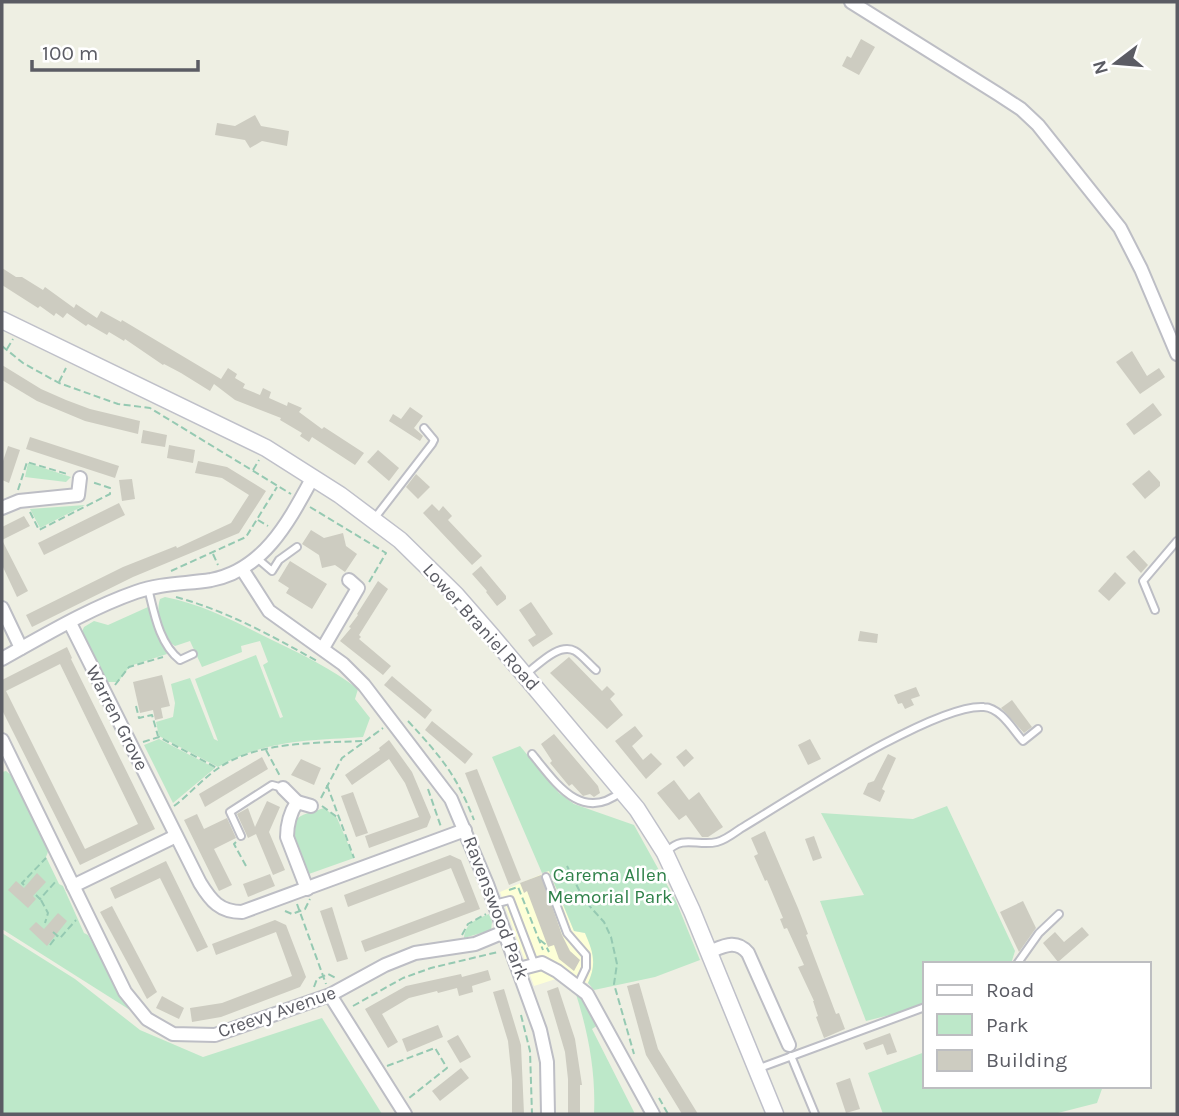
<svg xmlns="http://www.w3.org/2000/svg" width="1179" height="1116" font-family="Karla,sans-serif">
	<rect width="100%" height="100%" fill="#eeefe3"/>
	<polygon fill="#fdffd7" points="549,871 574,931 585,933 595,956 594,969 588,983 556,979 534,986 500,892"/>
	<g fill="#bde8c9">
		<polygon points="28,463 71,477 66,482 25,477"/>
		<polygon points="85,505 40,528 30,509"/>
		<path d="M165,597C205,605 238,623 274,641C303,655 332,669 358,689L355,699L370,718L363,737C308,741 267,739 218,767L159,736L156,722L173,717L175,703L171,684L190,678L214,739L218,741L195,679L256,655L280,718L283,717L263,665L268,662L260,641L241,646L242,652L202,667L190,641L175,646C163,638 155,614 160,599Z"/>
		<polygon points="148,607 167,654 130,666 118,682 105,682 81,634 84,627 94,621 108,625"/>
		<polygon points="159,739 215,768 173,803 144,745"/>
		<path d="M520,746L559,793L574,804L634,825L676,901L700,960L655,977L594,990L588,983C597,963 593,952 585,933L574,931L549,871L542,873L492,757Z"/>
		<polygon points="6,771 12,776 49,849 46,857 59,884 63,886 84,933 88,935 93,944 96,943 130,1010 2,929 2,772"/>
		<polygon points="947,806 1015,951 1011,964 925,964 925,1006 866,1021 820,901 864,895 821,813 913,819"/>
		<path d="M324,808L337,818L354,858L306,875C300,861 280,831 298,818C304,813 316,811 324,808Z"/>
		<path d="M489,914L492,922L491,930L464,938C465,923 477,919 489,914Z"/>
		<polygon points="2,933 75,979 140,1030 203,1057 322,1018 382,1114 2,1114"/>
		<path d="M575,991L593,1010L598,1025L592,1029L635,1114H594C596,1072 588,1031 575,991Z"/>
		<polygon points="925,1052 925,1086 1103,1086 1097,1103 1054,1114 883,1114 868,1073"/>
	</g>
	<g fill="#cdccc1" fill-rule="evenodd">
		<polygon points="861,39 875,47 859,75 842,66 847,56 851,58"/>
		<polygon points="255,115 261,126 289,131 287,146 262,141 250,148 245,140 215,135 217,123 235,126"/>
		<polygon points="2,268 16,277 22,277 43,290 45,287 74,308 76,304 97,318 101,311 121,322 122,320 221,379 228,368 237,374 235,378 245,384 243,388 260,395 263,388 271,392 269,398 287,406 288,402 302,408 299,412 322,429 324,427 364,453 355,465 312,437 309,442 300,436 302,433 280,420 281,418 235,400 214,384 210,391 181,373 164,364 163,365 125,339 124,341 109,332 107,335 88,324 86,326 67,313 63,318 56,313 54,316 40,306 38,308 2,285"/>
		<polygon points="1132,351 1147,376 1159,368 1165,377 1140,394 1116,362"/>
		<polygon points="2,365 41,389 66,400 90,409 140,421 138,434 85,421 37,401 2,380"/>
		<polygon points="1153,403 1162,415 1134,435 1126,424"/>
		<polygon points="410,407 423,416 414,428 423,436 420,441 389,421 393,414 401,419"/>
		<polygon points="143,430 167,435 165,447 141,443"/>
		<polygon points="30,437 119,466 115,478 26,449"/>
		<polygon points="169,445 195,450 193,463 167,458"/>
		<polygon points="8,446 20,450 9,483 2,480 2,464"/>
		<polygon points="378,450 399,468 389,481 367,462"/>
		<polygon points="198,461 227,467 266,491 239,533 133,577 32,627 26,615 123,567 176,546 177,548 231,523 249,495 222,478 195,473"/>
		<polygon points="1149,470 1160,482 1160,486 1145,499 1132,484"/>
		<polygon points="416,474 430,487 418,499 406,487"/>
		<polygon points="132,479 135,499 122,501 119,480"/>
		<polygon points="119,503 125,515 44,555 38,543"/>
		<polygon points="432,504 439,511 443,506 452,516 448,520 482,556 472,565 423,513"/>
		<polygon points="24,516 30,526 2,540 28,591 17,597 2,565 2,527"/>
		<polygon points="311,530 324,538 343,533 346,546 357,554 345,572 335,565 322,568 319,555 302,544"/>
		<polygon points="1134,550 1148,565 1141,573 1126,557"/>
		<polygon points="290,561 327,584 312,609 286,593 289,588 278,581"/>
		<polygon points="481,566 506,596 506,599 497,606 486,592 487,591 472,574"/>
		<polygon points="1115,572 1126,583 1109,601 1098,591"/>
		<polygon points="378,581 388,589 359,635 361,637 359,639 391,666 383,675 340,641 351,628 349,627 358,615 357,614"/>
		<polygon points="531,602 553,634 533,647 528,640 536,635 519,610"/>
		<polygon points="860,631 878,634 877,643 858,641"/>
		<path d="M67,647L72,658L71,659L155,829L80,865L2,710V680ZM60,664L138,824L85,849L6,691Z"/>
		<polygon points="569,657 602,691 607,686 615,694 610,699 623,715 607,729 550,673"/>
		<polygon points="162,675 170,706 161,708 163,718 155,720 153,710 140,713 133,682"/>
		<polygon points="392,676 432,710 425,719 384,685"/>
		<polygon points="916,687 920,696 911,699 914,705 905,709 902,703 898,704 894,695"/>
		<polygon points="1012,700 1032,727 1024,733 1001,708"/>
		<polygon points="432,721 473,754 465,764 425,730"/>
		<polygon points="635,726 643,736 632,746 643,760 651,753 662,764 646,779 615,741"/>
		<polygon points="554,734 598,786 600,793 594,797 590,794 583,796 572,784 569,786 550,763 552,761 541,744"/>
		<polygon points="810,739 821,759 808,765 798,745"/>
		<polygon points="389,740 412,772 431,817 427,827 369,848 365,836 419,817 405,783 389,759 352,785 345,775 380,750 379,748"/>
		<polygon points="686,749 694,758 684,767 676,757"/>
		<polygon points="888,754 896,758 882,789 885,791 880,802 863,794 868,783 874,781"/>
		<polygon points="262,757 268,769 205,807 199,794"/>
		<polygon points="301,759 321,768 314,785 291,775"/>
		<polygon points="477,769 521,880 509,885 465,773"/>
		<polygon points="674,780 689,800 699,792 723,827 708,837 702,837 686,815 679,820 657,793"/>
		<polygon points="353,792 368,833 356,837 341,796"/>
		<polygon points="267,801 280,807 269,832 285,870 273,875 256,834 248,838 237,814 248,808 255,827"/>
		<polygon points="197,814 204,829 227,818 236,838 214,849 232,885 219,891 184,820"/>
		<polygon points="765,831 798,908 808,934 806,935 836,1014 839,1013 845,1029 824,1038 816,1017 818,1016 813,1001 814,1001 798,967 804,965 787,928 784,929 780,919 783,918 767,880 765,881 754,856 758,854 751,838"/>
		<polygon points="814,836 822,858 813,861 805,839"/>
		<polygon points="450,855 461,860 480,909 365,952 361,941 465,902 451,868 348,907 344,895"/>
		<polygon points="166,861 208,947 197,952 160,878 115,899 110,888"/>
		<polygon points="37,873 46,882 33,896 36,899 28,908 8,890 16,881 24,888"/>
		<polygon points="270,874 275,886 248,897 243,884"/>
		<polygon points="541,875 562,935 570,951 580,960 574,971 559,959 554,945 548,947 527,891 524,893 520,883"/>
		<polygon points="1023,901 1036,928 1019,952 1000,912"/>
		<polygon points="112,906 157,992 147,999 100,912"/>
		<polygon points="332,907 348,959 337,962 320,911"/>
		<polygon points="58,913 67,921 47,946 29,929 36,922 44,929"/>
		<polygon points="275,920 286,925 306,977 300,987 221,1017 192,1022 190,1008 222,1003 292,976 276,932 216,955 212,944"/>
		<polygon points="1082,927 1089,935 1058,962 1043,943 1055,932 1064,942"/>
		<polygon points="488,970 491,980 472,986 473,992 459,996 457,988 438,993 437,991 409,998 382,1014 398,1042 388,1048 365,1009 406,986 461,974 462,977"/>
		<polygon points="639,983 658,1049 698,1114 682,1114 646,1055 627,986"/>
		<polygon points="558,987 575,1039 582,1085 580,1085 580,1114 568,1114 568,1079 565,1052 547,991"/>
		<polygon points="504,989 521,1045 524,1114 512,1114 512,1080 508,1041 493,992"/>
		<polygon points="162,996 184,1008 179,1019 156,1008"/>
		<polygon points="438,1025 443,1037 407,1052 402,1039"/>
		<polygon points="890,1033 897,1052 887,1055 883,1044 866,1050 863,1043"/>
		<polygon points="458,1035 471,1057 460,1063 447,1041"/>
		<polygon points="461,1068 469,1078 440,1101 432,1091"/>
		<polygon points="850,1078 860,1109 846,1113 836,1083"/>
	</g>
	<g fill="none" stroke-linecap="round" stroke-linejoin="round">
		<g stroke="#bdbec5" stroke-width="10">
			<g id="lane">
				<polyline points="374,519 432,444 434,440 424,428"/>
				<polyline points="258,559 272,571 279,560 297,547"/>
				<path d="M148,588C154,612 159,644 180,660L193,654"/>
				<polyline points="1155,610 1143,581 1177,541"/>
				<path d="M526,674C538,665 559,642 575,651C582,655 589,664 596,670"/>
				<path d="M532,754C556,783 581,823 621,792"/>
				<polyline points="241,836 230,812 272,785 283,788"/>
				<path d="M666,852C684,834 697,847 717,842C725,840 733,834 740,829C787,801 935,703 984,707C1001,708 1013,730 1023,741L1038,729"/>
				<polyline points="546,877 567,933 586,955 586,968 578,985"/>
				<polyline points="494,904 510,900 534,963"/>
				<polyline points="1017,964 1039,933 1059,914"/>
				<polyline points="791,1056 815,1114"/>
				<polyline points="757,1069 925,1007"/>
			</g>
		</g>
		<g stroke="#bdbec5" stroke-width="16">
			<g id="street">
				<polyline points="851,2 998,94 1021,109 1038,125 1120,228 1141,269 1177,354"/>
				<polyline points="2,508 19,501 78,495 80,478"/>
				<polyline points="242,569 269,611 343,664 364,685 451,799 487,884 540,1030 547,1062 548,1114"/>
				<polyline points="2,608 21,648"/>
				<path d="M70,623L200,883C211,901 220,912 242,912L465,830"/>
				<polyline points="323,648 358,588 349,580"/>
				<path d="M2,659C45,635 90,608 136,592C161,583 186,584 211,580C264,570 289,521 313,477"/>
				<polyline points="2,740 125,992 147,1019 173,1034 215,1035 330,995 385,965 415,953 475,944 504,932"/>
				<polyline points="283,788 297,802"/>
				<polyline points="73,886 176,836"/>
				<path d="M307,889L287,837C287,824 290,813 297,802L311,806"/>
				<path d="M709,952C724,946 736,939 748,953L789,1045"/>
				<polyline points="519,969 542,963 557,971 587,994 653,1114"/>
				<polyline points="330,995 405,1114"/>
			</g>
		</g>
		<g stroke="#bfc0c9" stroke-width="19">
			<polyline id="secondary" points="2,320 266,448 340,495 400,540 456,595 491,635 637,809 665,853 692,911 775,1114"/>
		</g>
		<g stroke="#95c9b2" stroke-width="2" stroke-dasharray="7 3.5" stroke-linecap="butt">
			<polyline points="2,346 23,363 59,383 118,404 150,408 291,494"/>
			<polyline points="7,349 13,339"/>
			<polyline points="59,382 66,368"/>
			<polyline points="253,470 259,460"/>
			<polyline points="18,490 27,462 67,474"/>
			<polyline points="310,507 386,553 368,584"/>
			<polyline points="30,512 39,530 110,494 110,488 92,482"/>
			<polyline points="258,520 268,526"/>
			<polyline points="213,554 218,565"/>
			<polyline points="171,571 246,537 277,487"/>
			<path d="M176,597C227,611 270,635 317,661"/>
			<polyline points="115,685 129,667 163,657"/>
			<polyline points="136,706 139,718 152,715 158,736"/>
			<path d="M408,721C441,757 456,774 474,820"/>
			<polyline points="143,742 159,737 217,768"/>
			<polyline points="266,750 280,776"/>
			<polyline points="327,785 354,858"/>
			<polyline points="428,789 441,827"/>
			<polyline points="321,798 342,758 383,728"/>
			<path d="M174,806C190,794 203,778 220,767C260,741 317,743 363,741"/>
			<polyline points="322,806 337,817"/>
			<polyline points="236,842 234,844 246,866"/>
			<polyline points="567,866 584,900 604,922 611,937 617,964 614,984 634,1054"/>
			<polyline points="24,885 22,883 46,858"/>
			<polyline points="509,890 518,887 543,950"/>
			<polyline points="36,895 40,899 57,880"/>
			<polyline points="41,900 48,913 45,923"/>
			<polyline points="297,904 326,984"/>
			<polyline points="285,911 292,914 305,909 310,899"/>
			<polyline points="53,932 60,938 76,920"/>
			<polyline points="462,935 468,924 486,914"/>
			<polyline points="540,940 545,944 549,952"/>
			<polyline points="50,945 57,936"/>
			<polyline points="314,987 317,979 328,974 336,978"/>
			<polyline points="353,1006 403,978 431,968 498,952"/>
			<polyline points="521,1015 530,1051 532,1114"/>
			<polyline points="387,1066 435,1048 447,1068 409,1098"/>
			<polyline points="659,1098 668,1114"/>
		</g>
		<use href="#lane" stroke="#fff" stroke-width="6"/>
		<use href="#street" stroke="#fff" stroke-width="12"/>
		<use href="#secondary" stroke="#fff" stroke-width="16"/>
	</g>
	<g text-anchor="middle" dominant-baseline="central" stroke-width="5" stroke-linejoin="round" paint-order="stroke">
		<g font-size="19" fill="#5b5c64" stroke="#fff">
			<text transform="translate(481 627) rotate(48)">Lower Braniel Road</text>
			<text transform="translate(117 718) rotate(63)">Warren Grove</text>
			<text transform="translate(496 908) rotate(69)">Ravenswood Park</text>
			<text transform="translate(277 1012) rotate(-19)">Creevy Avenue</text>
		</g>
		<g font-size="19" fill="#2e8149" stroke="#fff">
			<text x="610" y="875">Carema Allen<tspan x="610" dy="22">Memorial Park</tspan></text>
		</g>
	</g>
	<rect width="1179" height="1116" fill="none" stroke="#5b5c64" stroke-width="7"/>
	<rect x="923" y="962" width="228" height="126" fill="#ffffff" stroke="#bdbec1" stroke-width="2"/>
	<rect x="937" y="985" width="35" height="10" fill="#ffffff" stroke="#bdbec1" stroke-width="2"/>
	<text x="986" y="997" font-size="21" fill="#5b5c64">Road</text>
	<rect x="937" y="1014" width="35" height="21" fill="#bde8c9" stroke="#bdbec1" stroke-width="2"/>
	<text x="986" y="1032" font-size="21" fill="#5b5c64">Park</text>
	<rect x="937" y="1050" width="35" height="21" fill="#cdccc1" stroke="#bdbec1" stroke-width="2"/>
	<text x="986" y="1067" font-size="21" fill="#5b5c64">Building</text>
	<g transform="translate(1116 63) rotate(254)" stroke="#ffffff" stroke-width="5" paint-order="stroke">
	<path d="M0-5L12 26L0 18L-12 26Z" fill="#5b5c64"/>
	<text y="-10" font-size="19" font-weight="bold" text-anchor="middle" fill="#5b5c64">N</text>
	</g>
	<path d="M32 60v10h166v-10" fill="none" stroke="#5b5c64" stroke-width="3.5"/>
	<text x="42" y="60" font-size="21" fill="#5b5c64" stroke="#ffffff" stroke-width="5" paint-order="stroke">100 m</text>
</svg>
